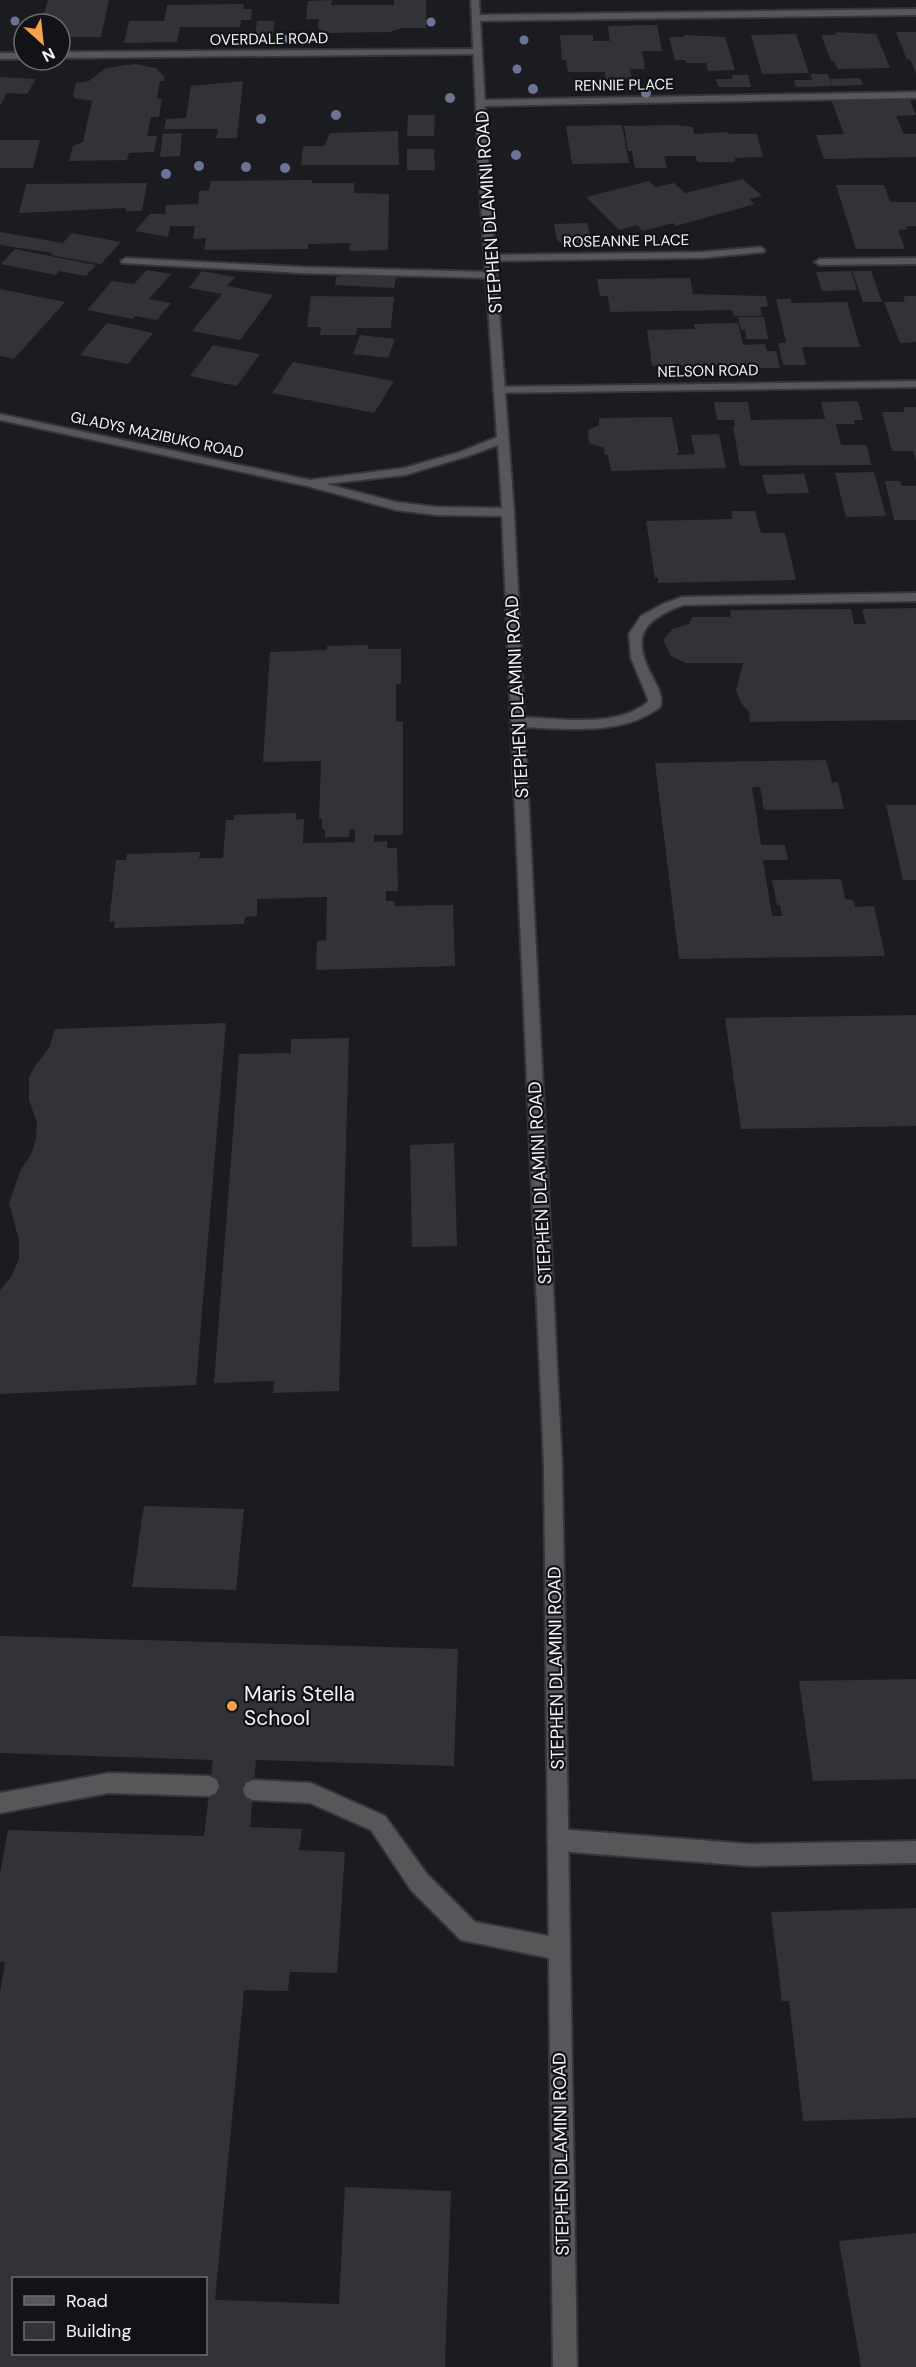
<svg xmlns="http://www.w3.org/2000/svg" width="916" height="2367" font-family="'DM Sans',sans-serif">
	<rect width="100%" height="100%" fill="#1b1c20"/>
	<g fill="#323338" fill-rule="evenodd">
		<polygon points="48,0 109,0 101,37 60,37 60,24 41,24"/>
		<polygon points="332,0 331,5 394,5 394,0 426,0 426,28 402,28 389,32 327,33 318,28 319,19 306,19 308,1"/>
		<polygon points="244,4 243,9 252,9 251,20 241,20 240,27 180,27 177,42 124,43 129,21 164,21 167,5"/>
		<polygon points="257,21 274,21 273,36 255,36"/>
		<polygon points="657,25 662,51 642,51 645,69 630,69 632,79 606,80 605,72 568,72 566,60 562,60 560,35 593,35 593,41 610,41 608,26"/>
		<polygon points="835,32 876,34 890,68 838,69 834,61 831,61 821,35 836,35"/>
		<polygon points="896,32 916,32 916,73 910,59 907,60"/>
		<polygon points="796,34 809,73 762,74 751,35"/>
		<polygon points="684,35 725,37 735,70 708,71 706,63 686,63 686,60 675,60 669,37 684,37"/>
		<polygon points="135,64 156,68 164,77 164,81 160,81 157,99 162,99 159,117 151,117 147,136 157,136 154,152 129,153 127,160 69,161 73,146 83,142 92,101 74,98 73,95 76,83 89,81 106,68"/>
		<polygon points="810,74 828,74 832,86 796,87 794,80 812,80"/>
		<polygon points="732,75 748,75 751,87 718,87 716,79 733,79"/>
		<polygon points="0,77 36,79 27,94 7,93 0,106"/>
		<polygon points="860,78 863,85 833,86 830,79"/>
		<polygon points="243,81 237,138 216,138 218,129 164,129 166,119 186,118 191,86"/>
		<polygon points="909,97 916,115 896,116 904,134 916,134 916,157 824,159 816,135 844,134 831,99"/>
		<polygon points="408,115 435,115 434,136 407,136"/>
		<polygon points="622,125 629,163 572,164 566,126"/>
		<polygon points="675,125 693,127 694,134 728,132 729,134 757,134 763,157 735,158 735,162 697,162 696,156 664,156 667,168 635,168 632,151 628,151 624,126"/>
		<polygon points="398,131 399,165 301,165 303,146 324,146 330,133"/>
		<polygon points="182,133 180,156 160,157 163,134"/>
		<polygon points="0,140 40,140 33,168 0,168"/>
		<polygon points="407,149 434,149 435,170 407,170"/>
		<polygon points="743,179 762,196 749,199 755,204 676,226 673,223 643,231 637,225 619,230 586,197 649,181 656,187 674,183 685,193"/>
		<polygon points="312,180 312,183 354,183 354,193 389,194 388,250 349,251 350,243 308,244 308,249 204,250 206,238 193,239 195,226 170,226 168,237 135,231 150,214 165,214 166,205 198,204 199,191 209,190 211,181"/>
		<polygon points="147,183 142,211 126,211 126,208 19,213 26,184"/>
		<polygon points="836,185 884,185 890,202 916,202 916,226 906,226 907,229 898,230 905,249 856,249"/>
		<polygon points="587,223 592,242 562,243 557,240 554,224"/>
		<polygon points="0,232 63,243 72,233 121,242 101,264 51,255 53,253 0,245"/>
		<polygon points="15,249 70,260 96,265 86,276 59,271 56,275 1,264"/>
		<polygon points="147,270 171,274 149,299 171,303 157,320 135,316 133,319 87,310 112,281 134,284"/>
		<polygon points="202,271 235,277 227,286 273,295 240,340 192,331 222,294 189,288"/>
		<polygon points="851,271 857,290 822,291 816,272"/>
		<polygon points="852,271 871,271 882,302 863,302"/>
		<polygon points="344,276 396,277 394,288 335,285 336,277"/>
		<polygon points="690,278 693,294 766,296 768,306 760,307 762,316 734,316 732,310 610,312 608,296 600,296 597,279"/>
		<polygon points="0,289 65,302 14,359 0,356"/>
		<polygon points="311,296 394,297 391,328 357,328 356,335 320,335 321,327 307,327"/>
		<polygon points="903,296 916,296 916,342 900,343 884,302 905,302"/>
		<polygon points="776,299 791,299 791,303 847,302 860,347 802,347 806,365 783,365 778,343 786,343"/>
		<polygon points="738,317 764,317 768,339 746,339 745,330 741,330"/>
		<polygon points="107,323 153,333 128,364 80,355"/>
		<polygon points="738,323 743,345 765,344 767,351 776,351 780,368 736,368 735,365 652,366 647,330 695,329 694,324"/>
		<polygon points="360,335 395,339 388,358 353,354"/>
		<polygon points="213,345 260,354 237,386 190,376"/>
		<polygon points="293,362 394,381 374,413 272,393"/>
		<polygon points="858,401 863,420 854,420 855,424 836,424 841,445 867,445 871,465 740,466 733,427 735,427 734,420 717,420 714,402 748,402 751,420 825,419 821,402"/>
		<polygon points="903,407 916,407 916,460 913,451 892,451 882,412 905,412"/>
		<polygon points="672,417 679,453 675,455 695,454 691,435 719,434 726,468 611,471 608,455 605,455 604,448 589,443 588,430 599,425 599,418"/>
		<polygon points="874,472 886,516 846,517 835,473"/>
		<polygon points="804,474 809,493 767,494 762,475"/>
		<polygon points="885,481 900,481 902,486 916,486 916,520 894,520"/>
		<polygon points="732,511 755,511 761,533 785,533 796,580 658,583 658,578 655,578 646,521 732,519"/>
		<polygon points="916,608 916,720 750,722 749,712 741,703 736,690 743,663 686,663 671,656 663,639 673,629 689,624 692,617 730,617 731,610 851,609 854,624 866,624 862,609"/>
		<polygon points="368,645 368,649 401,649 401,684 396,684 396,721 403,722 403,835 374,835 374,842 387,841 387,848 397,848 398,891 386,891 386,901 395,901 395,906 453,905 455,966 316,970 317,941 326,940 327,897 257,899 257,916 245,917 244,924 114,928 115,921 109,922 116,860 126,860 127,854 200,852 199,858 223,858 226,820 234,820 234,815 296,813 296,820 304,819 303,843 355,842 355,829 350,829 349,837 325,837 325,829 322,829 322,819 319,819 321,761 263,762 270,652 327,650 327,646"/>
		<polygon points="826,760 832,783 838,782 844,809 764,810 760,787 752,787 761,845 785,845 788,860 763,860 772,916 782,916 780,905 777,905 772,880 841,879 845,899 853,900 855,907 874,906 885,956 679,959 655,763"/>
		<polygon points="886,805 916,805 916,880 903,880"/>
		<polygon points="916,1015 916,1126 741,1129 725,1018"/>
		<polygon points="226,1023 196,1385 0,1394 0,1290 11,1277 19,1259 19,1240 9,1203 21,1169 31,1155 36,1138 37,1123 29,1100 29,1078 35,1066 49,1048 55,1029"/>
		<polygon points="349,1038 339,1391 273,1393 274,1381 214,1383 239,1054 291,1053 291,1039"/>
		<polygon points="454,1143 457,1246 412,1247 410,1145"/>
		<polygon points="144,1506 244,1509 236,1590 132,1587"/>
		<path d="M0,1636L458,1649L454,1766L256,1760L250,1827L302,1829L299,1850L345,1852L337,1973L290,1972L288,1991L244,1990L215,2300L339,2304L345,2187L451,2191L445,2367H0V1993L5,1962H0V1874L8,1830L204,1836L213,1760L0,1753ZM14,2278H206V2354H14Z"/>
		<polygon points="916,1679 916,1779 813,1781 799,1681"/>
		<polygon points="916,1908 916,2118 803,2121 789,2001 782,2001 771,1912"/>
		<polygon points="916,2233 916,2367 861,2367 839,2241"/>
	</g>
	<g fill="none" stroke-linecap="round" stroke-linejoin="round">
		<g stroke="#35363a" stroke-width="4">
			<g id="service">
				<polygon points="916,92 916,98 481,106 476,103 481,100"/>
				<polygon points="126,258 301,267 492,272 497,275 492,278 301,273 122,263 121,261"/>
				<polygon points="916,258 916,264 820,265 815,262 820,259"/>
				<path d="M916,593V601L683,605C644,620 630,635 652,676C657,686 664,697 660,707C621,737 565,728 519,727L512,722L519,717C560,718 614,729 648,702V699L631,658L629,634L641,616L663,604L682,597Z"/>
				<polygon points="109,1773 209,1776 216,1779 219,1786 216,1793 209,1796 109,1793 0,1813 0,1793"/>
				<polygon points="253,1780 311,1783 385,1816 427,1874 475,1922 559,1938 567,1941 570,1949 567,1957 559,1960 461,1940 411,1890 371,1830 310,1803 253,1800 246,1797 243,1790 246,1783"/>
				<polygon points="558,1829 750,1844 916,1841 916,1863 750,1866 558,1851 551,1847 547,1840 551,1833"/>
			</g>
		</g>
		<g stroke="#35363a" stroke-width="4">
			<g id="minor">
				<polygon points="916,9 916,15 476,21 472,18 476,15"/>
				<polygon points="481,49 482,51 478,54 60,58 60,52"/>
				<rect x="0" y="53" width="24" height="6"/>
				<polygon points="760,247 765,250 764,252 702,258 492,261 487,258 492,255 702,252"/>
				<polygon points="916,381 916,387 499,393 493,390 499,387"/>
			</g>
		</g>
		<g stroke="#35363a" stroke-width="4">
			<path id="tertiary" d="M471,0H479L489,175L514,512L562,1465L577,2367H553L544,1465L502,516L436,515L396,510L307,486L0,420V414L310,480L404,468L460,452L497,437L479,175ZM498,445L502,508L436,507L396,502L326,484L405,475L468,456Z"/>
		</g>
		<use href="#service" fill="#57575a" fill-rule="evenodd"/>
		<use href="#minor" fill="#57575a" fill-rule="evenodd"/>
		<use href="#tertiary" fill="#57575a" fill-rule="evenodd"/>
	</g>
	<g fill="#6b7496">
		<circle cx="15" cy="21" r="4.5"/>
		<circle cx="431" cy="22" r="4.5"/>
		<circle cx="284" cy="39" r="4.5"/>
		<circle cx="524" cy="40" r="4.5"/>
		<circle cx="517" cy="69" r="4.5"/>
		<circle cx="533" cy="89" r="5"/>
		<circle cx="646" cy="93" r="5"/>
		<circle cx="450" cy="98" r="5"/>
		<circle cx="336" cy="115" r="5"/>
		<circle cx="261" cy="119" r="5"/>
		<circle cx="516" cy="155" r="5"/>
		<circle cx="199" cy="166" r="5"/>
		<circle cx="246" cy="167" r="5"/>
		<circle cx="285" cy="168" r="5"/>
		<circle cx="166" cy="174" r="5"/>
	</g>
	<circle fill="#f7a149" stroke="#121317" stroke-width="2" cx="232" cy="1706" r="6"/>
	<g text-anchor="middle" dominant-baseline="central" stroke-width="4.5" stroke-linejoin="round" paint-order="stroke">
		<g font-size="15" fill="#f4f5f8" stroke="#121317">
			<text transform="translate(269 39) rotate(-1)">OVERDALE ROAD</text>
			<text transform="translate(624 85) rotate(-1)">RENNIE PLACE</text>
			<text transform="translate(626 241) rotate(-1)">ROSEANNE PLACE</text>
			<text transform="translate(708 371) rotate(-1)">NELSON ROAD</text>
			<text transform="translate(157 435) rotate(12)">GLADYS MAZIBUKO ROAD</text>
		</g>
		<g font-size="18" fill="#f4f5f8" stroke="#121317">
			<text transform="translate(489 212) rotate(-94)">STEPHEN DLAMINI ROAD</text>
			<text transform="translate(517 697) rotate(-93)">STEPHEN DLAMINI ROAD</text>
			<text transform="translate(540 1183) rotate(-93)">STEPHEN DLAMINI ROAD</text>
			<text transform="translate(556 1668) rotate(-91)">STEPHEN DLAMINI ROAD</text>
			<text transform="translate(561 2154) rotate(-91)">STEPHEN DLAMINI ROAD</text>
		</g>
		<g font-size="21" fill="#f4f5f8" stroke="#121317" text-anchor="start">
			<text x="244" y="1694">Maris Stella<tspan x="244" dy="24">School</tspan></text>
		</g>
	</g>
	<rect x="12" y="2277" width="195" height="78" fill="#121317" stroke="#6c6d71" stroke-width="1.5"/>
	<rect x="24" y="2296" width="30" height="9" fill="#57575a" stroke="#6c6d71" stroke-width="1.5"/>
	<text x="66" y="2307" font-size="18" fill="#f4f5f8">Road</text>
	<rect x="24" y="2322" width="30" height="18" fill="#323338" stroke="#6c6d71" stroke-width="1.5"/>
	<text x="66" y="2337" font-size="18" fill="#f4f5f8">Building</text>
	<g transform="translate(42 42) rotate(153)"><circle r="28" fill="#121317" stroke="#6c6d71" stroke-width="1.5"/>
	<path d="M0-4.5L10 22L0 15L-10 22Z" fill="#f7a149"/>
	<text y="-9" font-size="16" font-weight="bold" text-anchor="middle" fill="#f4f5f8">N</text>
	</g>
</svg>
